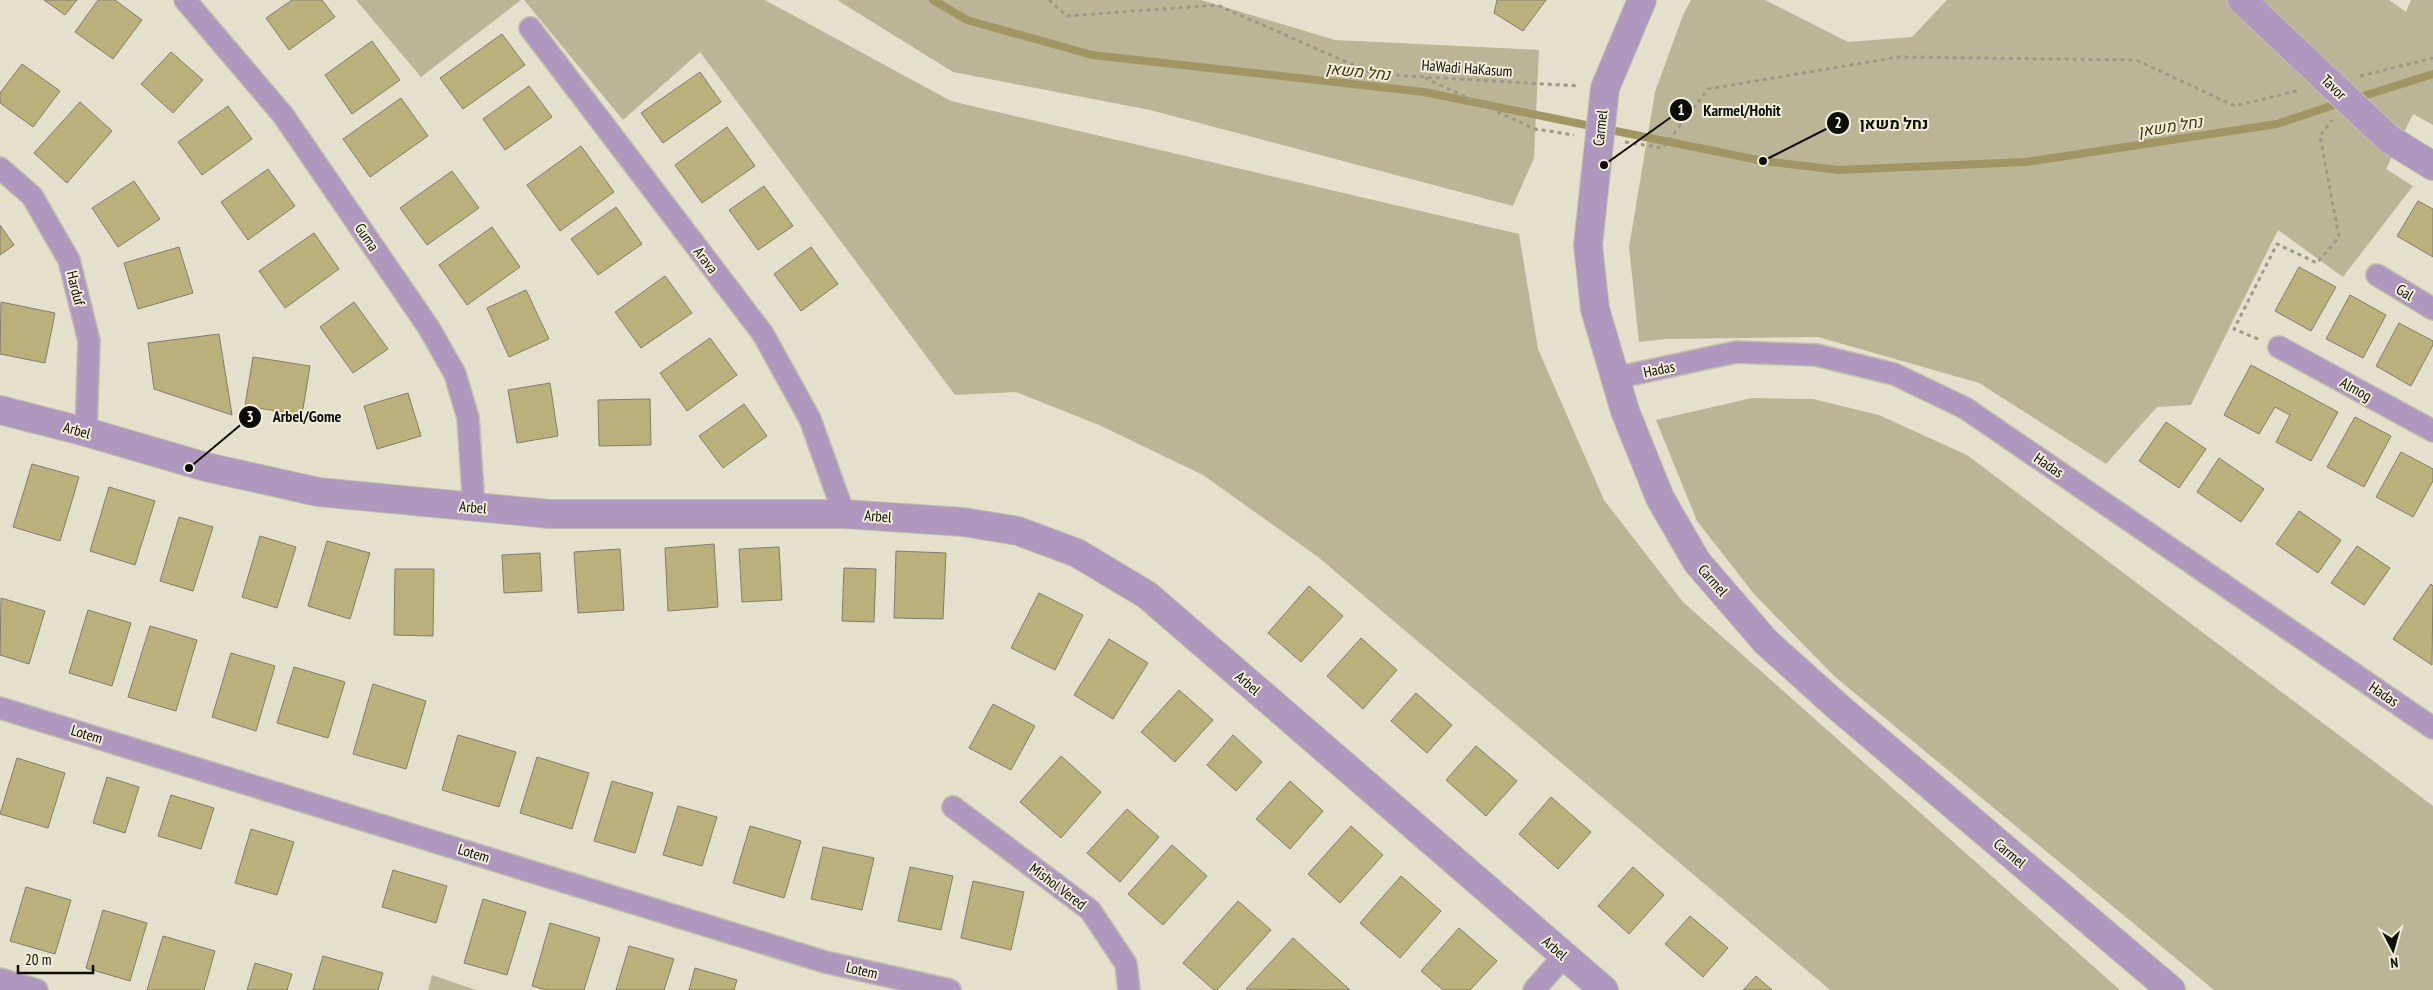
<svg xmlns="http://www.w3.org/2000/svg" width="2433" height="990" font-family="'PT Sans Narrow',Heebo,sans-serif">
	<rect width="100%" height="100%" fill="#e4e0cc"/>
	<g fill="#bbb597">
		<polygon points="356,0 521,0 421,77"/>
		<polygon points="524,0 765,0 951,101 1519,234 1538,349 1604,500 1683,602 2120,990 1830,990 1318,557 1203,475 1099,425 1016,392 955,395 700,52 623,120"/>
		<polygon points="837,0 1201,0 1335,40 1539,50 1534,158 1513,206 1150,110 953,72"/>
		<polygon points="1691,0 1765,0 1848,42 1912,37 1947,0 2389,0 2406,12 2411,0 2433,0 2433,125 2413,114 2386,169 2413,186 2343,277 2278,230 2191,405 2157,407 2106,464 1979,383 1818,337 1666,339 1639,342 1629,247 1655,92 1683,15"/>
		<polygon points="1752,398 1813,399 1879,415 1967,455 2433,806 2433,990 2214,990 1834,676 1754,594 1697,521 1656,420"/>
		<polygon points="432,975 476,990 428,990"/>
	</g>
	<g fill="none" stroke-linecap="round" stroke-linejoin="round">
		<g stroke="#a09663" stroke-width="8">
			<polyline points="933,0 967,20 1092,55 1424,92 1763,161 1839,170 2026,162 2277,124 2343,102"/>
			<polyline points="2354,99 2433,74"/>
		</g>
	</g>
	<g fill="#bab07c" stroke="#817d6c">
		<polygon points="44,0 77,0 65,15"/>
		<polygon points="98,0 115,0 142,20 113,59 75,32"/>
		<polygon points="292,0 322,0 335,17 289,50 266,18"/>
		<polygon points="1497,0 1546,0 1523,31 1494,13"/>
		<polygon points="502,34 525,65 463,109 440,78"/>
		<polygon points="372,41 400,80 352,114 325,75"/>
		<polygon points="171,52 203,80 173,113 141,84"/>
		<polygon points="22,64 60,91 33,127 0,103 0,93"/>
		<polygon points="700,72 721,102 663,143 641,113"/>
		<polygon points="529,86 552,117 505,150 483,119"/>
		<polygon points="401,98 428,136 370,177 343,139"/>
		<polygon points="80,102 112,131 67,183 34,153"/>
		<polygon points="228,106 252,139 202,175 178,142"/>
		<polygon points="727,127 755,166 702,203 675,165"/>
		<polygon points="581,146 614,192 560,231 527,185"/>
		<polygon points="268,169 295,206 248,240 221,202"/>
		<polygon points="452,171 479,208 427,245 400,208"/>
		<polygon points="134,181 160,219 118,247 92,208"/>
		<polygon points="764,186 793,226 758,250 729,210"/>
		<polygon points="2418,201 2433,209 2433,257 2397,236"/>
		<polygon points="616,207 642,244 598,275 571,239"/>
		<polygon points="0,225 14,245 0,255"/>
		<polygon points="492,227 520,267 467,305 439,265"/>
		<polygon points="314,233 339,269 285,308 259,271"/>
		<polygon points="179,247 193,293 138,309 124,263"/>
		<polygon points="811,247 838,284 801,311 774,274"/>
		<polygon points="2299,267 2336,287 2311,331 2275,311"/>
		<polygon points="665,276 692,313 641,348 615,312"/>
		<polygon points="526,290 549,339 509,357 487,308"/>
		<polygon points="2350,295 2386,315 2363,358 2326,339"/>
		<polygon points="1,302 55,313 45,363 0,354"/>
		<polygon points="354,302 388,349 353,373 320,327"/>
		<polygon points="2399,323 2433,341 2433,345 2411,386 2376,366"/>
		<polygon points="219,334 232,415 154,389 148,343"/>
		<polygon points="710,338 737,375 687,411 660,373"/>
		<polygon points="253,357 310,366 302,415 245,406"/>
		<polygon points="2251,365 2338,412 2311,461 2276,442 2290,415 2275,407 2259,434 2224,415"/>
		<polygon points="550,383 558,436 517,443 508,390"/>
		<polygon points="408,393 421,436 377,449 364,406"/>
		<polygon points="650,399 651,445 599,446 598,400"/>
		<polygon points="744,404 767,436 723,468 699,436"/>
		<polygon points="2355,417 2391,436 2364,487 2327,467"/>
		<polygon points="2166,422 2206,449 2179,488 2139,461"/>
		<polygon points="2401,452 2433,469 2433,481 2413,517 2376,497"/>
		<polygon points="2219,458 2264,489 2241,522 2197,492"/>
		<polygon points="32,464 79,477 60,541 13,527"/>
		<polygon points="109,487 155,501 135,565 90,551"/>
		<polygon points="2299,511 2341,540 2318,573 2276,544"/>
		<polygon points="179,517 213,527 193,591 160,581"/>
		<polygon points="260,536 296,547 277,608 242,597"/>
		<polygon points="327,541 370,553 350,619 308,606"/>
		<polygon points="714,544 718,607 668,611 665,548"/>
		<polygon points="2357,546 2390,568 2364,605 2331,583"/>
		<polygon points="779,547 782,600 742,602 739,549"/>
		<polygon points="620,549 624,610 578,613 574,552"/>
		<polygon points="896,551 946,553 943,619 894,618"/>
		<polygon points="540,553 542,591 504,593 502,555"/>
		<polygon points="844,568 876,569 874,622 842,621"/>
		<polygon points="395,569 434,569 433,636 394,635"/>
		<polygon points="2431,584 2433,586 2432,665 2393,639"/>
		<polygon points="1309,586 1343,616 1301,662 1268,633"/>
		<polygon points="1039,593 1083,615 1055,670 1011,648"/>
		<polygon points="1,598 45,611 29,664 0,655"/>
		<polygon points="88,610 131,623 112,686 69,673"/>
		<polygon points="150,626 197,640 176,711 128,697"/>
		<polygon points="1361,638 1397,670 1363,709 1327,676"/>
		<polygon points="1109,639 1148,663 1113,719 1074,695"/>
		<polygon points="231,653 275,666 256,731 212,717"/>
		<polygon points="294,667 345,682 328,738 277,723"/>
		<polygon points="373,684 426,701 406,769 353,754"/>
		<polygon points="1179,690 1213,720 1175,762 1141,732"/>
		<polygon points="1416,693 1452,725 1427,753 1391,721"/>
		<polygon points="993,704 1035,726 1011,770 969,748"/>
		<polygon points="458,735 516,752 499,807 442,790"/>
		<polygon points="1233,735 1262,762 1236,791 1207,765"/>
		<polygon points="1476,746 1517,781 1486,816 1446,780"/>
		<polygon points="1061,756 1101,792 1061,838 1020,802"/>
		<polygon points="537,757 589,773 572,829 520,813"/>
		<polygon points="17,758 65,773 48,828 0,814"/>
		<polygon points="107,777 139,787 125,833 93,823"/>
		<polygon points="612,781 653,793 635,853 594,841"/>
		<polygon points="1290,781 1323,811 1290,849 1256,819"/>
		<polygon points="171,795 214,808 201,849 158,836"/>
		<polygon points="1551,797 1591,832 1558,869 1519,834"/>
		<polygon points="678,806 717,817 702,866 663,855"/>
		<polygon points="1127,809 1159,837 1120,882 1087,853"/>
		<polygon points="750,826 801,841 784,898 733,883"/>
		<polygon points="1351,826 1383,855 1340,903 1308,874"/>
		<polygon points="251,829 294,842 277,895 235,883"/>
		<polygon points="1172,845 1207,876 1163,925 1128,894"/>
		<polygon points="823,847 874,858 862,910 811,899"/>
		<polygon points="910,867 953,876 941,930 898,921"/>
		<polygon points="1633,867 1664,895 1629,934 1598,906"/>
		<polygon points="393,870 447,886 436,923 382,907"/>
		<polygon points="1401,876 1441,911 1400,958 1360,923"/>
		<polygon points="973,881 1024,892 1011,950 961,938"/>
		<polygon points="26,887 71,900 55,954 10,941"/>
		<polygon points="483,899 526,912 507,975 464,963"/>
		<polygon points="1238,901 1271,930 1217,990 1214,990 1183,963"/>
		<polygon points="103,910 147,923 130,981 86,968"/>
		<polygon points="1690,916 1728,948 1703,977 1665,944"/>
		<polygon points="550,923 600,938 584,990 546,990 532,986"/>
		<polygon points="1459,928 1497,961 1470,990 1443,990 1421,971"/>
		<polygon points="163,936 215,951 204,990 147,990"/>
		<polygon points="1293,938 1350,990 1246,989"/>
		<polygon points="629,946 674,959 664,990 616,990"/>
		<polygon points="323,956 383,973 378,990 313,990"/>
		<polygon points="255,963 292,974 287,990 247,990"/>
		<polygon points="695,968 737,980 734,990 689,990"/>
		<polygon points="1756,976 1772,990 1743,990"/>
	</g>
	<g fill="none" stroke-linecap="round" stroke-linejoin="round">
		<g stroke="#c2beac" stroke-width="24">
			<g id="minor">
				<polyline points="185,0 283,115 429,328 455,374 468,418 474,508"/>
				<polyline points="530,28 763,334 810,419 844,514"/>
				<polyline points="0,168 32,196 69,260 89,341 86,432"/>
				<polyline points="2377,275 2433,309"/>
				<polyline points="2279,347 2433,431"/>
				<polyline points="1615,378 1736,352 1816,355 1894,374 1965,408 2433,728"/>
				<polyline points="0,708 825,962 950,990"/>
				<polyline points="953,807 1090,910 1126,964 1129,990"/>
				<polyline points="0,979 37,990"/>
				<polyline points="1534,990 1564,956"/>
			</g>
		</g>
		<g stroke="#c2beac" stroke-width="30">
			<g id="tertiary">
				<polyline points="1642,0 1605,88 1588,245 1595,309 1625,411 1660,498 1697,562 1766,642 1837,706 2171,990"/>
				<polyline points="2242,0 2389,139 2433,166"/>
				<polyline points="0,410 86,432 206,467 318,492 550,514 844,514 963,522 1018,531 1077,553 1147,595 1604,990"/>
			</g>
		</g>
		<g stroke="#9c9989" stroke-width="3" stroke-dasharray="4 4" stroke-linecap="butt">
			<polyline points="1049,0 1067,16 1217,5 1374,74 1579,86"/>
			<polyline points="2360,76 2433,58"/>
			<polyline points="1425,78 1535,129 1574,135"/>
			<polyline points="1625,142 1663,148 1708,89 1898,57 2136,60 2235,106 2300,90"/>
			<polyline points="2258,339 2234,329 2277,244 2317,263 2339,237 2320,136 2332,120"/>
		</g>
		<use href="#minor" stroke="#ae98bd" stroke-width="21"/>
		<use href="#tertiary" stroke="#ae98bd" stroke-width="28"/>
	</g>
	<g text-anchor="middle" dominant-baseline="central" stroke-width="4" stroke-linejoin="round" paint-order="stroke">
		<g font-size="15" fill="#0d0c06" stroke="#f1edd9">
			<text transform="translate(1467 68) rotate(4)">HaWadi HaKasum</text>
			<text transform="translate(2334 87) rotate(44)">Tavor</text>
			<text transform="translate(1600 128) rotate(-84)">Carmel</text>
			<text transform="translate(367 237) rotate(56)">Guma</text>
			<text transform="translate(706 260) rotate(53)">Arava</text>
			<text transform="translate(76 288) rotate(76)">Harduf</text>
			<text transform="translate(2405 292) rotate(31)">Gal</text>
			<text transform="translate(1659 369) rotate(-12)">Hadas</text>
			<text transform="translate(2356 389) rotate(29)">Almog</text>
			<text transform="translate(77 430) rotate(15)">Arbel</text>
			<text transform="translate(2049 465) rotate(34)">Hadas</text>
			<text transform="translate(473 507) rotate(5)">Arbel</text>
			<text transform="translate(878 516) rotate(4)">Arbel</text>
			<text transform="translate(1713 580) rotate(49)">Carmel</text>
			<text transform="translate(1248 683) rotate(41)">Arbel</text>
			<text transform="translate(2384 694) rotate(34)">Hadas</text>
			<text transform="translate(87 734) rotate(17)">Lotem</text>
			<text transform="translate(474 853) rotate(17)">Lotem</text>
			<text transform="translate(2010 853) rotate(40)">Carmel</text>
			<text transform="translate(1058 886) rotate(37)">Mishol Vered</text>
			<text transform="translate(1555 948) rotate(41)">Arbel</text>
			<text transform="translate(862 970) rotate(13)">Lotem</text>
		</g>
		<g font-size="16" font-style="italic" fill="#3e360b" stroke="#f1edd9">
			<text transform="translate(1358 71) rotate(6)">נחל משאן</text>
			<text transform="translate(2170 126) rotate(-9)">נחל משאן</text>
		</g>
	</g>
	<path fill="none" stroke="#0d0c06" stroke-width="2" d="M1604 165L1681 110M1763 161L1838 123M189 468L250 417"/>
	<g fill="#0d0c06" stroke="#f1edd9" stroke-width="2">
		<circle cx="1604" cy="165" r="5"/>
		<circle cx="1763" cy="161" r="5"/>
		<circle cx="189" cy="468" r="5"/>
		<circle cx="1681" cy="110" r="12"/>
		<circle cx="1838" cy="123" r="12"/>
		<circle cx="250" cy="417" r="12"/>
	</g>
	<g font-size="15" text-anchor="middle" font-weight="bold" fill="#fff">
		<text x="1681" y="115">1</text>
		<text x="1838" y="128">2</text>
		<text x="250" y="422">3</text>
	</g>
	<g font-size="16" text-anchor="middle" font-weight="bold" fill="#0d0c06" stroke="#f1edd9" stroke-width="4" stroke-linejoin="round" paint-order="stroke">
		<text x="1742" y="116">Karmel/Hohit</text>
		<text x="1894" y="129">נחל משאן</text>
		<text x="307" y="422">Arbel/Gome</text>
	</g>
	<g transform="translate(2393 950) rotate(174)" stroke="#f1edd9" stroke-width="4" paint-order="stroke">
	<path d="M0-4L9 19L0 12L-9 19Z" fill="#0d0c06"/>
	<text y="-8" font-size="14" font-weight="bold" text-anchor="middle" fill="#0d0c06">N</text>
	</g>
	<path d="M18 965v8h75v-8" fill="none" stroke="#0d0c06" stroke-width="2.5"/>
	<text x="25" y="965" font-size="15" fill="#0d0c06" stroke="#f1edd9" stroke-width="4" paint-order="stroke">20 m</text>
</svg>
